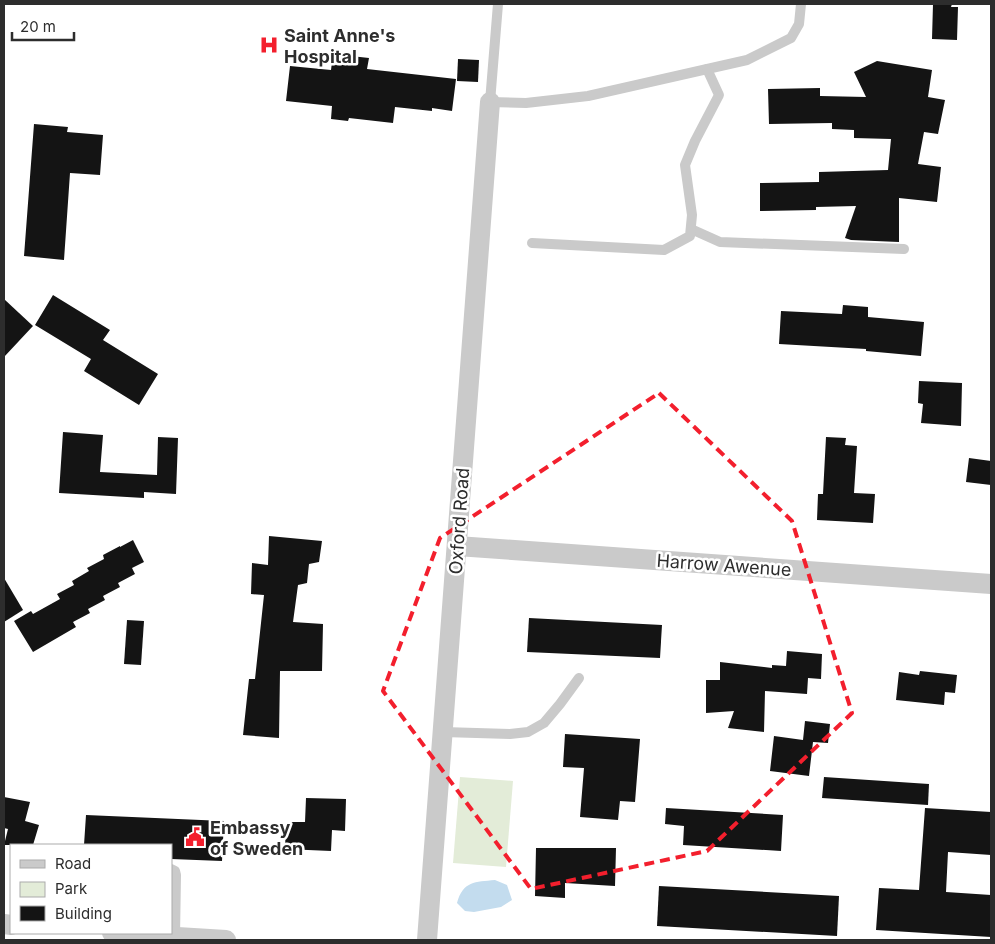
<svg xmlns="http://www.w3.org/2000/svg" width="995" height="944" font-family="Inter,sans-serif">
	<rect width="100%" height="100%" fill="#fff"/>
	<polygon fill="#e3ecd8" points="460,777 513,781 506,867 453,863"/>
	<path fill="#c3dcee" d="M495,880L507,885L512,900L501,907L474,912L465,911L457,903C463,881 475,882 495,880Z"/>
	<g fill="#141414">
		<polygon points="933,4 952,4 951,7 958,7 957,40 932,39"/>
		<polygon points="333,54 369,58 367,69 456,79 452,111 432,108 432,111 395,107 393,123 349,118 348,121 331,119 332,106 286,101 290,66 331,70"/>
		<polygon points="458,59 479,60 478,82 457,81"/>
		<polygon points="877,61 932,70 928,97 945,100 938,134 924,132 918,164 941,167 937,202 899,198 899,242 851,240 845,238 856,206 816,207 816,210 760,211 760,183 819,182 819,172 888,170 891,139 854,138 854,130 832,129 832,123 769,124 768,89 820,88 820,96 866,97 854,72"/>
		<polygon points="34,124 68,127 67,132 103,135 100,175 70,173 64,260 24,256"/>
		<polygon points="53,295 110,330 103,340 158,374 139,405 84,371 91,359 35,325"/>
		<polygon points="4,299 33,326 4,357"/>
		<polygon points="843,305 868,307 868,317 924,322 921,356 866,351 866,349 779,344 781,311 842,314"/>
		<polygon points="919,381 962,383 961,426 921,423 923,404 918,403"/>
		<polygon points="63,432 103,435 100,472 157,475 158,437 178,438 176,494 144,492 144,498 59,493"/>
		<polygon points="826,437 846,438 845,445 857,446 854,493 875,494 873,523 817,520 818,494 823,494"/>
		<polygon points="969,458 991,461 991,485 966,482"/>
		<polygon points="269,536 322,541 319,562 309,564 307,583 298,585 293,622 323,624 322,671 280,671 279,738 243,735 249,679 255,679 264,595 251,594 252,563 268,565"/>
		<polygon points="133,540 144,562 132,568 135,574 118,583 120,587 103,596 105,600 88,609 90,613 73,622 76,627 33,652 14,621 31,611 33,614 60,599 57,594 74,585 72,581 89,571 87,568 104,559 103,555 120,546 120,547"/>
		<polygon points="4,578 23,610 4,622"/>
		<polygon points="529,618 662,625 660,658 527,652"/>
		<polygon points="127,620 144,621 141,665 124,664"/>
		<polygon points="787,651 822,654 821,679 808,678 807,694 765,691 764,732 728,728 734,711 706,713 706,680 720,680 720,662 772,668 772,665 786,666"/>
		<polygon points="920,671 957,675 955,693 945,692 944,705 896,700 899,672 919,675"/>
		<polygon points="805,721 830,724 828,743 813,742 809,776 770,771 774,736 803,740"/>
		<polygon points="565,734 640,739 635,802 620,801 618,820 580,817 584,768 563,767"/>
		<polygon points="824,777 929,784 928,805 822,798"/>
		<polygon points="4,797 30,802 25,821 39,825 33,845 4,845 8,829 4,828"/>
		<polygon points="306,798 346,799 345,831 332,830 331,851 285,849 286,822 305,822"/>
		<polygon points="666,808 783,815 781,851 683,845 684,826 665,824"/>
		<polygon points="925,808 991,812 991,855 948,852 946,892 991,895 991,937 876,930 879,888 919,890"/>
		<polygon points="86,815 224,821 222,861 171,859 171,845 84,845"/>
		<polygon points="536,848 616,848 615,886 565,883 565,898 535,896"/>
		<polygon points="659,886 839,896 837,936 657,926"/>
	</g>
	<g fill="none" stroke-linecap="round" stroke-linejoin="round">
		<g stroke="#cacaca" stroke-width="10">
			<polyline points="498,4 490,102 526,103 588,96 747,60 791,38 799,24 801,4"/>
			<polyline points="691,229 720,242 904,249"/>
			<polyline points="532,243 664,250 690,236 692,215 685,165 695,141 719,95 707,69"/>
			<polyline points="443,732 510,734 528,732 544,723 560,704 579,678"/>
			<polyline points="171,869 175,871 176,875 175,937"/>
		</g>
		<g stroke="#cacaca" stroke-width="20">
			<polyline points="457,546 991,584"/>
			<polyline points="4,924 11,925"/>
			<polyline points="112,933 226,940"/>
			<polyline points="427,940 490,102"/>
		</g>
	</g>
	<path fill="none" stroke="#f31f2d" stroke-width="4" stroke-dasharray="10 6" stroke-linejoin="round" d="M659,393L792,521L852,713L707,851L531,889L383,691L440,538Z"/>
	<defs>
		<g id="hospital-bare" transform="scale(1.5)"><path d="M-5-5h3v3.5h4V-5h3V5h-3V1.5h-4V5h-3Z" fill="#f31f2d" stroke="#fff" stroke-width="2.5" paint-order="stroke"/></g>
		<g id="civic-bare" transform="scale(1.5)"><path d="M-.6-6.5H3V-4.5H.6V-3L4-1V1h2V6H-6V1h2V-1L-.6-3ZM-1.2 2.5V6h2.4V2.5Z" fill="#f31f2d" stroke="#fff" stroke-width="2.5" paint-order="stroke"/></g>
	</defs>
	<g fill-rule="evenodd">
		<use href="#hospital-bare" x="269" y="45"/>
		<use href="#civic-bare" x="195" y="837"/>
	</g>
	<g text-anchor="middle" dominant-baseline="central" stroke-width="5" stroke-linejoin="round" paint-order="stroke">
		<g font-size="18" font-weight="bold" fill="#2d2d2d" stroke="#fff" text-anchor="start">
			<text x="284" y="35">Saint Anne's<tspan x="284" dy="21">Hospital</tspan></text>
			<text x="210" y="827">Embassy<tspan x="210" dy="21">of Sweden</tspan></text>
		</g>
		<g font-size="18" fill="#2d2d2d" stroke="#fff">
			<text transform="translate(459 521) rotate(-86)">Oxford Road</text>
			<text transform="translate(724 565) rotate(4)">Harrow Awenue</text>
		</g>
	</g>
	<rect width="995" height="944" fill="none" stroke="#2d2d2d" stroke-width="10"/>
	<rect x="10" y="844" width="162" height="90" fill="#ffffff" stroke="#ababab"/>
	<rect x="20" y="860" width="25" height="8" fill="#cacaca" stroke="#ababab"/>
	<text x="55" y="869" font-size="15" fill="#2d2d2d">Road</text>
	<rect x="20" y="882" width="25" height="15" fill="#e3ecd8" stroke="#ababab"/>
	<text x="55" y="894" font-size="15" fill="#2d2d2d">Park</text>
	<rect x="20" y="906" width="25" height="15" fill="#141414" stroke="#ababab"/>
	<text x="55" y="919" font-size="15" fill="#2d2d2d">Building</text>
	<path d="M12 32v8h62v-8" fill="none" stroke="#2d2d2d" stroke-width="2.5"/>
	<text x="20" y="32" font-size="15" fill="#2d2d2d" stroke="#ffffff" stroke-width="4" paint-order="stroke">20 m</text>
</svg>
